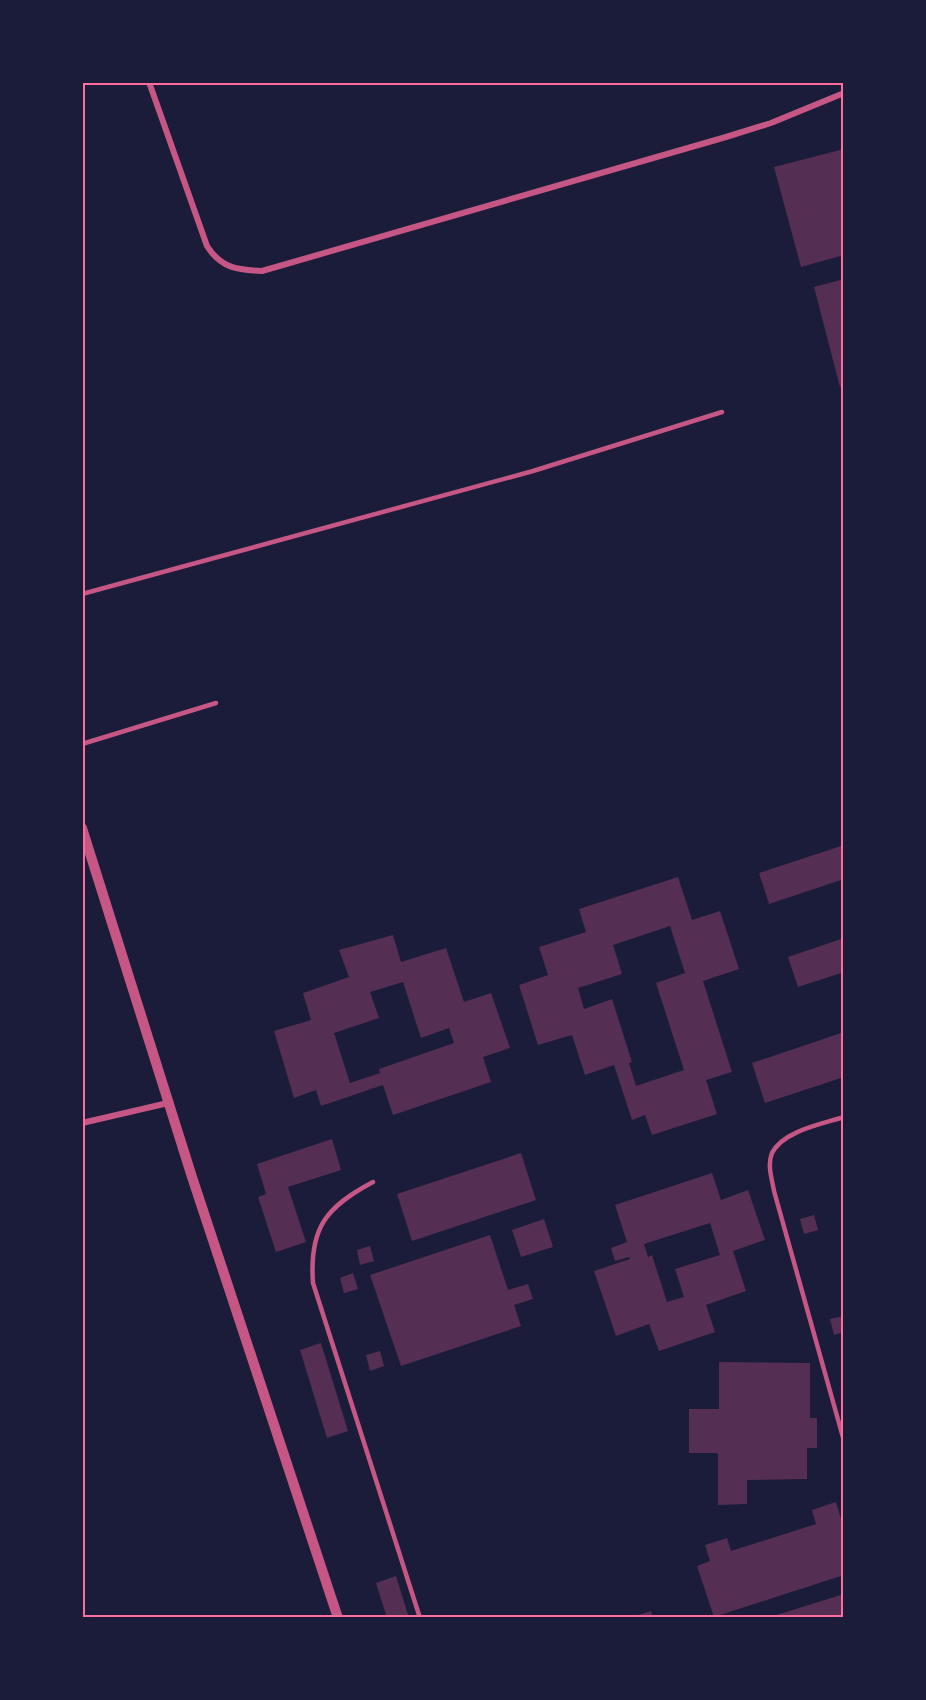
<svg xmlns="http://www.w3.org/2000/svg" width="926" height="1700" font-family="'Noto Serif',serif">
	<rect width="100%" height="100%" fill="#1b1b3a"/>
	<g fill="#542f53" fill-rule="evenodd">
		<polygon points="844,149 844,255 801,267 774,167"/>
		<polygon points="844,279 844,386 840,387 814,287"/>
		<polygon points="844,845 844,879 769,904 759,873"/>
		<path d="M678,877L692,920L720,911L739,969L703,981L732,1072L706,1080L717,1114L652,1135L645,1115L632,1120L614,1065L585,1075L572,1035L538,1045L519,985L548,975L539,947L586,932L579,909ZM670,926L685,973L656,983L684,1070L636,1086L629,1063L632,1062L612,999L584,1009L578,988L622,974L613,945Z"/>
		<path d="M393,935L401,962L446,948L464,1002L491,993L510,1048L483,1057L491,1082L393,1115L383,1085L321,1106L316,1090L294,1098L274,1031L311,1020L303,993L349,977L339,950ZM403,982L421,1038L449,1028L454,1043L379,1069L380,1073L350,1083L334,1033L379,1018L370,992Z"/>
		<polygon points="844,938 844,972 798,987 788,957"/>
		<polygon points="844,1032 844,1077 765,1103 752,1063"/>
		<polygon points="332,1139 341,1170 288,1187 306,1242 276,1252 258,1197 266,1194 257,1164"/>
		<polygon points="521,1153 536,1200 412,1241 397,1194"/>
		<path d="M712,1173L721,1200L748,1190L765,1240L733,1251L746,1291L706,1305L715,1332L659,1351L649,1324L616,1336L594,1271L630,1259L629,1257L615,1261L611,1248L627,1242L615,1205ZM710,1223L720,1255L675,1269L684,1297L667,1302L652,1255L648,1257L644,1244Z"/>
		<polygon points="814,1215 818,1230 804,1234 800,1219"/>
		<polygon points="544,1219 553,1247 521,1257 512,1230"/>
		<polygon points="490,1235 508,1290 528,1284 533,1299 514,1305 521,1326 401,1366 370,1275"/>
		<polygon points="370,1246 374,1261 360,1265 357,1250"/>
		<polygon points="353,1273 358,1289 344,1293 340,1278"/>
		<polygon points="844,1316 844,1332 834,1335 830,1319"/>
		<polygon points="321,1343 348,1431 327,1438 300,1350"/>
		<polygon points="380,1351 384,1366 370,1371 366,1355"/>
		<polygon points="719,1362 810,1363 810,1418 817,1418 817,1448 807,1448 807,1479 747,1480 747,1504 718,1505 718,1453 689,1453 689,1409 719,1409"/>
		<polygon points="836,1502 841,1519 844,1519 844,1575 714,1617 697,1566 710,1561 705,1545 727,1538 731,1551 816,1524 812,1510"/>
		<polygon points="396,1576 409,1618 387,1618 376,1583"/>
		<polygon points="844,1594 844,1618 771,1618 770,1617"/>
		<polygon points="651,1611 653,1618 632,1618 632,1617"/>
	</g>
	<g fill="none" stroke-linecap="round" stroke-linejoin="round">
		<g stroke="#c65784" stroke-width="4.5">
			<polyline points="82,594 533,471 722,412"/>
			<polyline points="82,744 216,703"/>
			<path d="M844,1117C822,1124 783,1131 772,1153C767,1165 772,1179 774,1191L844,1441"/>
			<path d="M373,1182C326,1207 309,1228 313,1283L420,1618"/>
		</g>
		<g stroke="#c65784" stroke-width="6">
			<path d="M149,82L207,246C221,268 237,270 262,271L726,137L771,123L844,93"/>
			<polyline points="82,1123 168,1103"/>
		</g>
		<polyline stroke="#c65784" stroke-width="10" points="82,828 192,1177 338,1618"/>
	</g>
	<rect width="926" height="1700" fill="none" stroke="#1b1b3a" stroke-width="168"/>
	<rect x="84" y="84" width="758" height="1532" fill="none" stroke="#ff6b9d" stroke-width="2"/>
</svg>
